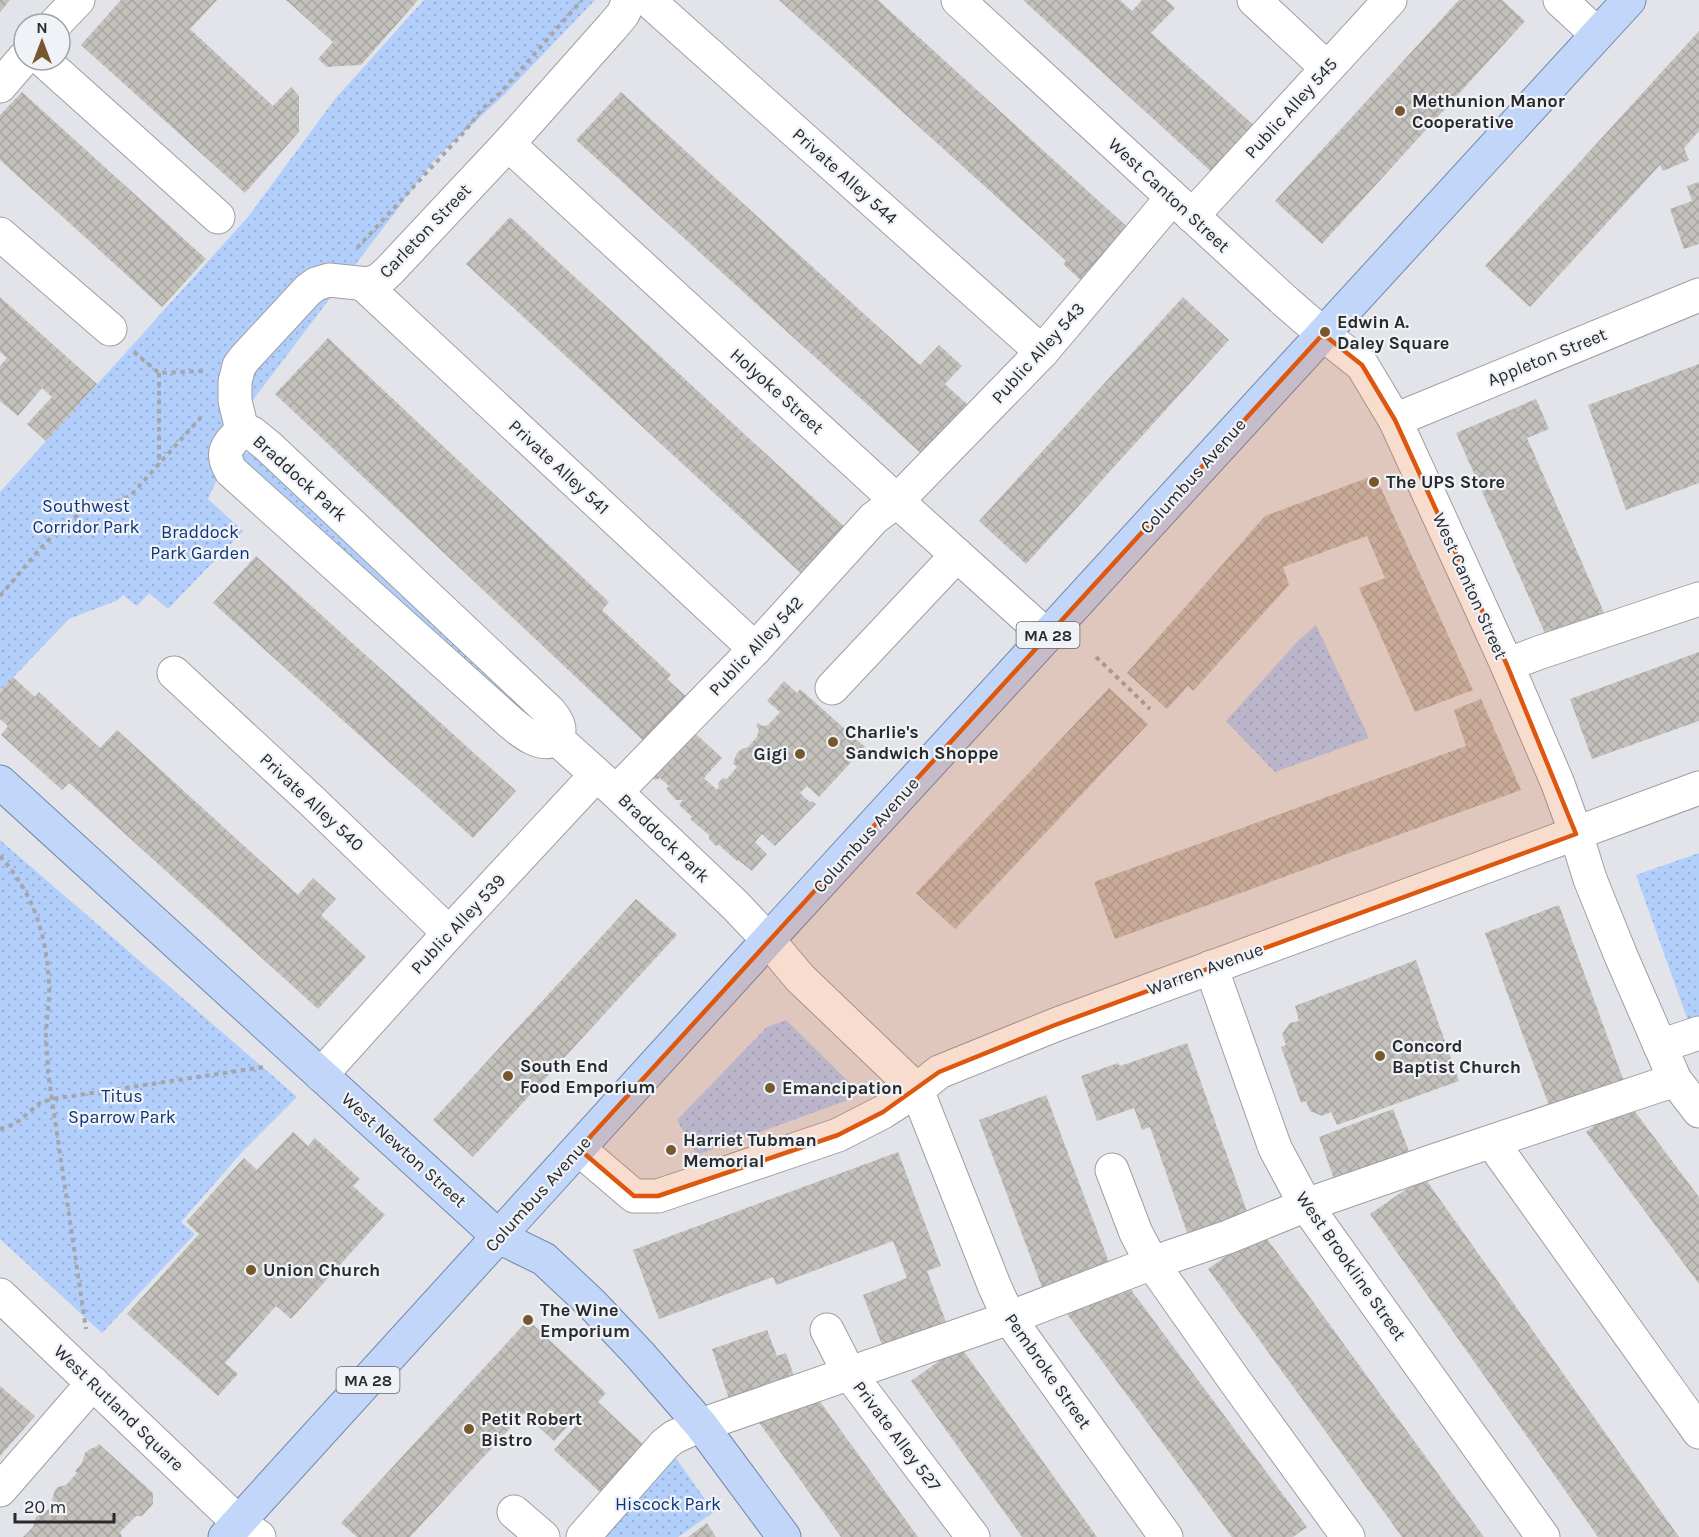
<svg xmlns="http://www.w3.org/2000/svg" width="1699" height="1537" font-family="Karla,sans-serif">
	<defs>
		<pattern id="green-dots" width="8" height="8" patternUnits="userSpaceOnUse" patternTransform="scale(1.5)"><rect width="8" height="8" fill="#b2cefb"/><path d="M2 2h.1M6 6h.1" fill="none" stroke="#99b1d7" stroke-width="1.8" stroke-linecap="round"/></pattern>
		<pattern id="building-cross-hatch" width="8" height="8" patternUnits="userSpaceOnUse" patternTransform="scale(1.5)"><rect width="8" height="8" fill="#c4c1bc"/><path d="M0 0l8 8M0 8l8-8" fill="none" stroke="#a8a6a2"/></pattern>
	</defs>
	<rect width="100%" height="100%" fill="#e2e4e9"/>
	<g fill="url(#green-dots)">
		<polygon points="424,0 595,0 505,94 436,158 253,400 208,499 243,531 168,609 149,593 137,606 123,595 118,600 69,619 0,691 0,492 248,217 335,99"/>
		<polygon points="242,451 253,455 526,698 542,730 234,457"/>
		<polygon points="1316,625 1369,738 1275,772 1226,721 1295,644"/>
		<polygon points="0,840 297,1097 242,1152 181,1222 195,1234 102,1333 0,1239"/>
		<polygon points="1699,853 1699,1029 1692,1032 1636,875"/>
		<polygon points="786,1020 850,1083 848,1100 697,1155 677,1120 767,1027"/>
		<polygon points="671,1451 714,1512 678,1537 593,1537"/>
	</g>
	<g fill="url(#building-cross-hatch)">
		<polygon points="0,0 10,0 0,12"/>
		<polygon points="121,0 217,0 190,29 273,106 291,87 299,96 299,132 245,193 81,45"/>
		<polygon points="286,0 418,0 361,65 327,67 318,59 333,42"/>
		<polygon points="779,0 878,0 1135,234 1087,286 1063,264 1066,261 1044,240"/>
		<polygon points="1023,0 1120,0 1132,11 1142,0 1166,0 1175,8 1151,33 1260,131 1217,177"/>
		<polygon points="1459,0 1502,0 1525,21 1322,244 1275,201"/>
		<polygon points="1699,31 1699,131 1684,148 1689,160 1663,171 1660,165 1530,307 1485,266"/>
		<polygon points="22,92 206,259 162,307 0,160 0,115"/>
		<polygon points="621,92 920,365 939,345 962,366 945,384 969,406 924,456 576,140"/>
		<polygon points="1699,182 1699,244 1684,249 1670,209 1692,201 1687,186"/>
		<polygon points="510,217 848,530 805,577 466,264"/>
		<polygon points="0,297 97,384 46,441 27,424 52,397 42,388 18,416 0,401 0,366 7,358 0,352"/>
		<polygon points="1183,297 1229,340 1026,564 979,521"/>
		<polygon points="328,338 609,602 602,610 671,675 667,679 692,702 650,747 275,394"/>
		<polygon points="1699,364 1699,483 1626,510 1588,405"/>
		<polygon points="1536,399 1549,429 1527,438 1605,615 1548,640 1456,433"/>
		<polygon points="1375,475 1473,690 1415,712 1359,588 1385,578 1367,536 1283,567 1289,585 1193,691 1188,686 1167,709 1127,673 1265,516"/>
		<polygon points="256,556 516,791 473,838 213,603"/>
		<polygon points="1699,652 1699,721 1592,759 1570,699"/>
		<polygon points="13,677 35,697 39,692 100,748 117,730 298,895 313,878 336,899 321,915 366,957 318,1009 69,783 62,790 1,735 8,726 0,719 0,692"/>
		<polygon points="784,681 797,693 800,689 865,747 819,797 807,786 800,793 810,802 812,801 816,804 775,846 762,834 755,842 767,854 752,871 738,860 737,861 719,845 716,846 709,839 709,835 690,819 692,817 679,805 683,800 676,800 666,789 669,786 660,778 655,780 647,772 685,724 722,758 704,778 717,790 719,787 718,783 723,778 727,779 737,767 733,763 737,753 743,748 747,748 757,737 759,729 756,726 758,723 762,726 768,725 780,712 767,701"/>
		<polygon points="1109,688 1148,724 955,929 916,893"/>
		<polygon points="1481,699 1521,790 1115,939 1094,882 1466,746 1454,710"/>
		<polygon points="636,899 677,935 473,1157 433,1120"/>
		<polygon points="1559,905 1625,1084 1551,1111 1485,933"/>
		<polygon points="1416,960 1459,1081 1337,1125 1331,1112 1322,1116 1310,1111 1306,1101 1301,1103 1281,1047 1286,1045 1282,1034 1290,1023 1299,1021 1295,1006"/>
		<polygon points="1187,1043 1250,1220 1190,1241 1150,1127 1142,1130 1134,1108 1097,1121 1081,1076 1118,1063 1120,1066"/>
		<polygon points="1046,1095 1113,1273 1046,1298 979,1120"/>
		<polygon points="1627,1101 1699,1197 1699,1284 1586,1132"/>
		<polygon points="1393,1109 1413,1162 1338,1190 1319,1137"/>
		<polygon points="293,1132 308,1146 315,1138 360,1179 353,1186 385,1215 291,1319 276,1306 225,1363 238,1374 218,1396 127,1314 199,1234 186,1222 244,1158 257,1170"/>
		<polygon points="898,1152 941,1266 927,1271 949,1330 885,1353 863,1295 907,1278 893,1241 776,1285 773,1277 659,1319 633,1250"/>
		<polygon points="1424,1177 1679,1537 1598,1537 1444,1319 1370,1214"/>
		<polygon points="1261,1231 1282,1259 1484,1537 1402,1537 1208,1269"/>
		<polygon points="1126,1283 1307,1527 1293,1537 1232,1537 1067,1314 1096,1293"/>
		<polygon points="528,1320 606,1393 598,1402 644,1445 601,1493 554,1450 583,1418 579,1414 554,1441 524,1413 410,1537 357,1537 341,1523"/>
		<polygon points="767,1330 777,1356 786,1353 797,1385 732,1408 712,1349"/>
		<polygon points="960,1346 1097,1537 1022,1537 911,1381"/>
		<polygon points="0,1386 35,1416 0,1456"/>
		<polygon points="816,1396 918,1537 841,1537 758,1421"/>
		<polygon points="99,1444 153,1493 153,1504 142,1516 136,1516 120,1532 122,1537 23,1537 33,1527 36,1517 44,1513 55,1503 52,1500 55,1490 58,1487 66,1485 76,1474 77,1473 75,1471 82,1463 85,1453 90,1449 96,1447"/>
		<polygon points="707,1523 716,1537 688,1537"/>
	</g>
	<g fill="none" stroke-linecap="round" stroke-linejoin="round">
		<g stroke="#9c9fa3" stroke-width="35">
			<g id="minor">
				<polyline points="648,0 1042,352"/>
				<polyline points="958,0 1286,302 1323,334 1362,365 1395,420 1507,665 1558,784 1576,834 1590,879 1621,956 1675,1080 1699,1111"/>
				<polyline points="1254,0 1327,68"/>
				<polyline points="1560,0 1597,34"/>
				<polyline points="55,24 78,0"/>
				<polyline points="43,60 218,217"/>
				<polyline points="0,86 24,58"/>
				<polyline points="508,144 897,501 1047,636"/>
				<polyline points="1192,216 1390,0"/>
				<polyline points="0,234 110,329"/>
				<polyline points="363,284 755,649"/>
				<polyline points="1395,420 1699,295"/>
				<path d="M242,430L252,433L268,446L550,712C557,721 562,728 557,739C540,748 522,732 510,722L231,471C219,451 228,445 242,430Z"/>
				<polyline points="242,430 235,401 235,382 239,366 245,358 308,290 316,284 329,280 368,284 379,280 389,271 508,144 612,27 623,14 629,0"/>
				<polyline points="1507,665 1538,653 1699,599"/>
				<polyline points="174,673 314,803 449,933"/>
				<polyline points="832,688 957,555"/>
				<polyline points="557,739 616,792 735,905 768,940 800,978 917,1090 939,1072 1055,1025 1699,788"/>
				<polyline points="616,792 755,649 874,518 897,501 1042,352 1172,198"/>
				<polyline points="1211,967 1275,1148 1305,1204 1543,1537"/>
				<polyline points="1660,1046 1699,1033"/>
				<polyline points="321,1075 449,933 596,775"/>
				<polyline points="1492,1142 1699,1432"/>
				<polyline points="579,1149 634,1196 658,1196 838,1135 883,1112 917,1090 994,1285 1009,1318 1166,1537"/>
				<polyline points="1112,1170 1136,1233 1152,1263 1235,1381 1348,1537"/>
				<polyline points="0,1295 238,1522 259,1537"/>
				<polyline points="827,1330 849,1373 973,1537"/>
				<polyline points="0,1490 93,1383"/>
				<polyline points="514,1512 543,1537"/>
				<polyline points="583,1537 665,1444 674,1437 701,1425 1009,1318 1152,1263 1228,1237 1306,1205 1436,1160 1675,1080"/>
			</g>
		</g>
		<g stroke="#7088ae" stroke-width="35">
			<g id="major">
				<polyline points="0,782 499,1237 544,1259 592,1304 641,1356 701,1425 784,1537"/>
				<polyline points="225,1537 768,940 1629,0"/>
			</g>
		</g>
		<g stroke="#a4a6aa" stroke-width="4" stroke-dasharray="4.5 4.5" stroke-linecap="butt">
			<polyline points="357,248 465,131 483,108 500,93 582,0"/>
			<polyline points="134,352 159,373 203,371"/>
			<polyline points="159,373 159,464"/>
			<path d="M0,596C23,570 50,532 80,514C97,504 116,505 132,494L204,414"/>
			<polyline points="1096,657 1150,709"/>
			<path d="M0,856C33,893 46,933 49,982C50,999 47,1015 46,1032C46,1046 48,1060 48,1073L86,1329"/>
			<polyline points="0,1129 15,1124 40,1103 52,1099 264,1067"/>
		</g>
		<use href="#minor" stroke="#fff" stroke-width="33"/>
		<use href="#major" stroke="#c1d6f8" stroke-width="33"/>
	</g>
	<path fill="#de570e" fill-opacity="0.2" stroke="#de570e" stroke-width="4.5" stroke-linejoin="round" d="M1323,334L1362,365L1395,420L1507,665L1576,834L1055,1025L939,1072L883,1112L838,1135L658,1196H634L579,1149Z"/>
	<g fill="#77582d" stroke="#eff2f7" stroke-width="2">
		<circle cx="1400" cy="111" r="6"/>
		<circle cx="1325" cy="332" r="6"/>
		<circle cx="1374" cy="482" r="6"/>
		<circle cx="833" cy="742" r="6"/>
		<circle cx="800" cy="754" r="6"/>
		<circle cx="1380" cy="1056" r="6"/>
		<circle cx="508" cy="1076" r="6"/>
		<circle cx="770" cy="1088" r="6"/>
		<circle cx="671" cy="1150" r="6"/>
		<circle cx="251" cy="1270" r="6"/>
		<circle cx="528" cy="1320" r="6"/>
		<circle cx="469" cy="1429" r="6"/>
	</g>
	<g text-anchor="middle" dominant-baseline="central" stroke-width="4.5" stroke-linejoin="round" paint-order="stroke">
		<g fill="#eff2f7" stroke="#646669" stroke-width="1.5">
			<rect x="1016.5" y="622" width="63" height="26" rx="4.5"/>
			<rect x="336.5" y="1367" width="63" height="26" rx="4.5"/>
		</g>
		<g font-size="16" font-weight="bold" fill="#292a2c">
			<text x="1048" y="635">MA 28</text>
			<text x="368" y="1380">MA 28</text>
		</g>
		<g font-size="18" font-weight="bold" fill="#292a2c" stroke="#eff2f7" text-anchor="start">
			<text x="1412" y="101">Methunion Manor<tspan x="1412" dy="21">Cooperative</tspan></text>
			<text x="1337" y="322">Edwin A.<tspan x="1337" dy="21">Daley Square</tspan></text>
			<text x="1386" y="482">The UPS Store</text>
			<text x="845" y="732">Charlie's<tspan x="845" dy="21">Sandwich Shoppe</tspan></text>
			<text x="788" y="754" text-anchor="end">Gigi</text>
			<text x="1392" y="1046">Concord<tspan x="1392" dy="21">Baptist Church</tspan></text>
			<text x="520" y="1066">South End<tspan x="520" dy="21">Food Emporium</tspan></text>
			<text x="782" y="1088">Emancipation</text>
			<text x="683" y="1140">Harriet Tubman<tspan x="683" dy="21">Memorial</tspan></text>
			<text x="263" y="1270">Union Church</text>
			<text x="540" y="1310">The Wine<tspan x="540" dy="21">Emporium</tspan></text>
			<text x="481" y="1419">Petit Robert<tspan x="481" dy="21">Bistro</tspan></text>
		</g>
		<g font-size="18" fill="#292a2c" stroke="#eff2f7">
			<text transform="translate(1291 108) rotate(-48)">Public Alley 545</text>
			<text transform="translate(845 176) rotate(42)">Private Alley 544</text>
			<text transform="translate(1169 195) rotate(43)">West Canton Street</text>
			<text transform="translate(425 231) rotate(-46)">Carleton Street</text>
			<text transform="translate(1038 353) rotate(-48)">Public Alley 543</text>
			<text transform="translate(1547 357) rotate(-22)">Appleton Street</text>
			<text transform="translate(777 391) rotate(42)">Holyoke Street</text>
			<text transform="translate(559 467) rotate(43)">Private Alley 541</text>
			<text transform="translate(1193 476) rotate(-48)">Columbus Avenue</text>
			<text transform="translate(300 478) rotate(42)">Braddock Park</text>
			<text transform="translate(1470 586) rotate(66)">West Canton Street</text>
			<text transform="translate(756 646) rotate(-47)">Public Alley 542</text>
			<text transform="translate(312 802) rotate(43)">Private Alley 540</text>
			<text transform="translate(866 835) rotate(-48)">Columbus Avenue</text>
			<text transform="translate(664 838) rotate(44)">Braddock Park</text>
			<text transform="translate(458 924) rotate(-47)">Public Alley 539</text>
			<text transform="translate(1205 969) rotate(-20)">Warren Avenue</text>
			<text transform="translate(404 1150) rotate(42)">West Newton Street</text>
			<text transform="translate(538 1194) rotate(-48)">Columbus Avenue</text>
			<text transform="translate(1351 1266) rotate(55)">West Brookline Street</text>
			<text transform="translate(1048 1371) rotate(55)">Pembroke Street</text>
			<text transform="translate(119 1408) rotate(44)">West Rutland Square</text>
			<text transform="translate(897 1436) rotate(53)">Private Alley 527</text>
		</g>
		<g font-size="18" fill="#0d3579" stroke="#eff2f7">
			<text x="86" y="506">Southwest<tspan x="86" dy="21">Corridor Park</tspan></text>
			<text x="200" y="532">Braddock<tspan x="200" dy="21">Park Garden</tspan></text>
			<text x="122" y="1096">Titus<tspan x="122" dy="21">Sparrow Park</tspan></text>
			<text x="668" y="1504">Hiscock Park</text>
		</g>
	</g>
	<g transform="translate(42 42)"><circle r="28" fill="#eff2f7" stroke="#a0a2a6" stroke-width="1.5"/>
	<path d="M0-4.5L10 22L0 15L-10 22Z" fill="#77582d"/>
	<text y="-9" font-size="16" font-weight="bold" text-anchor="middle" fill="#292a2c">N</text>
	</g>
	<path d="M15 1513v9h99v-9" fill="none" stroke="#292a2c" stroke-width="3"/>
	<text x="24" y="1513" font-size="18" fill="#292a2c" stroke="#eff2f7" stroke-width="4.5" paint-order="stroke">20 m</text>
</svg>
